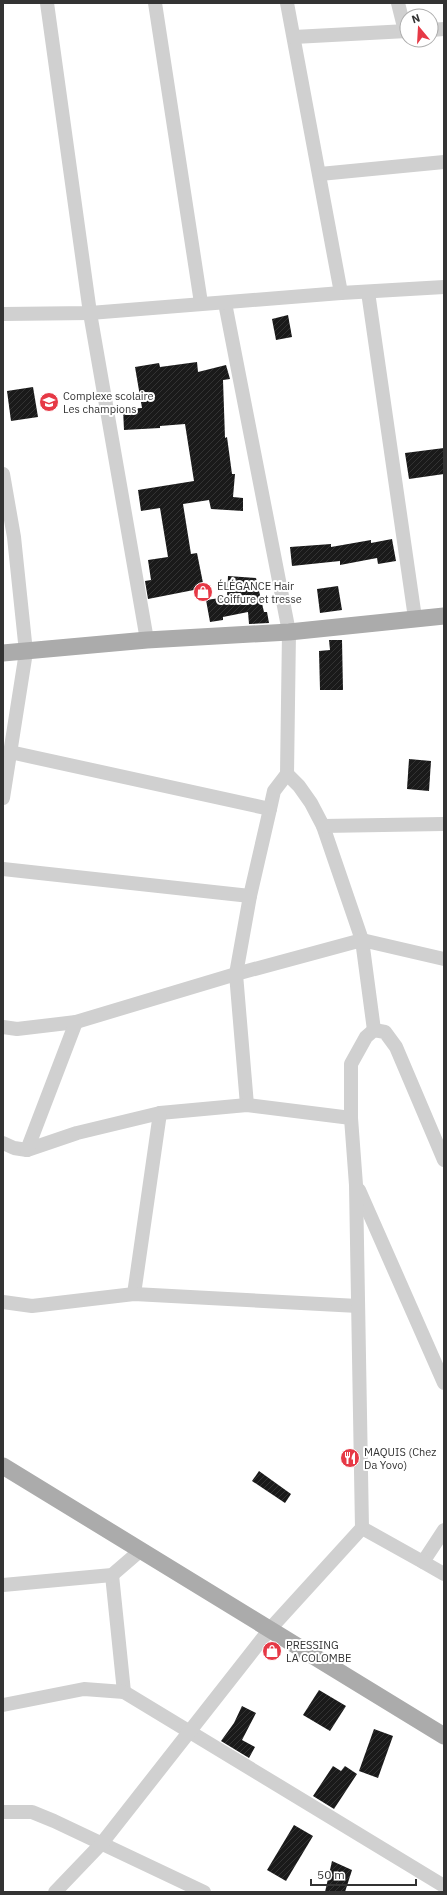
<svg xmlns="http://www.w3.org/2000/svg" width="447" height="1895" font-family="'IBM Plex Sans',sans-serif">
	<defs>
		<pattern id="building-hatch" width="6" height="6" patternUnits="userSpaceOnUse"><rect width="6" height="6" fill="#1a1a1a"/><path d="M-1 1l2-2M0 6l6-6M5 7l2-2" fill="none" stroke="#333"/></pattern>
	</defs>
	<rect width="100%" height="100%" fill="#fff"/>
	<g fill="url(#building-hatch)">
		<polygon points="288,315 292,337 276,340 272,319"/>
		<polygon points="197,362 198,372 226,365 230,379 223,380 225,438 227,437 232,474 235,474 233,497 243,498 243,511 211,509 209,500 183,504 191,554 197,553 204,588 148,599 145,581 151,580 148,560 168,557 160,508 141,511 138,490 194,481 185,424 160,426 160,428 124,430 123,409 142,408 135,367 159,363 160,367"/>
		<polygon points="33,387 38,417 11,421 7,391"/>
		<polygon points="444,448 444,474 409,479 405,453"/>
		<polygon points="392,539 396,561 378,564 377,558 340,565 340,561 292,566 290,547 331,544 331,547 371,540 371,543"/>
		<polygon points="228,576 256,578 264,612 267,612 269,623 249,624 248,612 223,617 223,620 210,622 206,600 227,597"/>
		<polygon points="338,586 342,610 320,613 317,589"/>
		<polygon points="329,640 342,640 343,690 320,690 319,651 330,650"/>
		<polygon points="409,759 431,761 429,791 407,789"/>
		<polygon points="259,1471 291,1494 285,1503 252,1481"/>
		<polygon points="319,1690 346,1706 330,1731 303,1715"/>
		<polygon points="242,1706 256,1713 242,1740 255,1747 249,1758 221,1741 234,1723"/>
		<polygon points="374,1729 393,1736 378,1778 359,1771"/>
		<polygon points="333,1766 341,1771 345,1766 357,1774 334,1809 313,1796"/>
		<polygon points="294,1825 313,1836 286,1881 267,1870"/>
		<polygon points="332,1861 352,1870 345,1892 325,1892"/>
	</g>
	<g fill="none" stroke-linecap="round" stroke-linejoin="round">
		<g stroke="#d0d0d0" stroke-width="14">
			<polyline points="47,3 90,313 147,640"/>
			<polyline points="155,3 201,303"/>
			<polyline points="287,3 341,293"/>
			<polyline points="398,3 405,31"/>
			<polyline points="431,30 444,29"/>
			<polyline points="294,37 407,31"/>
			<polyline points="320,174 444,162"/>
			<polyline points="368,292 415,618"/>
			<polyline points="225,303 289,632 287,774 299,786 311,803 323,826 362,940 374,1030"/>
			<polyline points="3,314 90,313 341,293 444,287"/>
			<polyline points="3,474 14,537 26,652 3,798"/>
			<polyline points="10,752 270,809"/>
			<polyline points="323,826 443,824"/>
			<polyline points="3,869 250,896"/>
			<polyline points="3,1027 17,1029 76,1022 236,974 362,940 444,959"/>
			<polyline points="247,1105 236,974 250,896 270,809 274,791 287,774"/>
			<polyline points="3,1143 14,1148 27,1150 77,1133 160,1113 247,1105 351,1118"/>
			<polyline points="27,1150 76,1022"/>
			<polyline points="359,1190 444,1383"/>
			<polyline points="134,1294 160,1113"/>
			<polyline points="3,1302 32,1306 134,1294 358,1306"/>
			<polyline points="362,1528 423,1562 444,1530"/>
			<polyline points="423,1562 444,1574"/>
			<polyline points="112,1575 124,1692"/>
			<polyline points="3,1585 112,1575 141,1550"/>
			<polyline points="3,1705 84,1689 124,1692 444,1886"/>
			<polyline points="3,1812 32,1812 54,1821 204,1892"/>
			<polyline points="55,1892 102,1843 270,1629 362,1528 356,1185 351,1118 351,1064 366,1037 374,1030 385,1032 396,1047 444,1160"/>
		</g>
		<g stroke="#ababab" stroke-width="17">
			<polyline points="3,653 147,640 289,632 444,616"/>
			<polyline points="3,1466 444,1736"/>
		</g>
	</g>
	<defs>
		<g id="school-disc" transform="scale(1)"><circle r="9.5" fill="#e63946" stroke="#fff"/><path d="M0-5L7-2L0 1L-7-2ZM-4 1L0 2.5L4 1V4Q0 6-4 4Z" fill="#fff"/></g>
		<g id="shop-disc" transform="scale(1)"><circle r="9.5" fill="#e63946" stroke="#fff"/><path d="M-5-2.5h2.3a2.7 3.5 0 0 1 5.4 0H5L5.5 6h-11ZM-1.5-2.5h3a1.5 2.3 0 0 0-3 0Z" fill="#fff"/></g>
		<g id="restaurant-disc" transform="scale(1)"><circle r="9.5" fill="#e63946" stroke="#fff"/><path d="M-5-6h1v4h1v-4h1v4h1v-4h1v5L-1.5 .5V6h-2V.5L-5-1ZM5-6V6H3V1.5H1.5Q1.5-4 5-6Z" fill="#fff"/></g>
	</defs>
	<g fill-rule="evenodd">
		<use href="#school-disc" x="49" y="402"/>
		<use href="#shop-disc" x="203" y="592"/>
		<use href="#restaurant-disc" x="350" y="1458"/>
		<use href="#shop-disc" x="272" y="1651"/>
	</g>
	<g text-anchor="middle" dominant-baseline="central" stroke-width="4" stroke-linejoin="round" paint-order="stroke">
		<g font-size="11" fill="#333" stroke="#fff" text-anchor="start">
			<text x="63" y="396">Complexe scolaire<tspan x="63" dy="13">Les champions</tspan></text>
			<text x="217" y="586">ÉLÉGANCE Hair<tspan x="217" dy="13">Coiffure et tresse</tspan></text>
			<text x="364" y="1452">MAQUIS (Chez<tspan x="364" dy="13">Da Yovo)</tspan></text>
			<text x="286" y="1645">PRESSING<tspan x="286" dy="13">LA COLOMBE</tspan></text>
		</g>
	</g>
	<rect width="447" height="1895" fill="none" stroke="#333333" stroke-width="8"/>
	<g transform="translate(419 28) rotate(342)"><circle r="19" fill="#ffffff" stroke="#adadad"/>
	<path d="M0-3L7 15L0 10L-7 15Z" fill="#e63946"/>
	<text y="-6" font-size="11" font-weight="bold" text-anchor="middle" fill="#333333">N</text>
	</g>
	<path d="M311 1879v6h105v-6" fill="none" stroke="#333333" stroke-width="2"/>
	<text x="317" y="1879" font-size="12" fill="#333333" stroke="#ffffff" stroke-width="3" paint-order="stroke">50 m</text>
</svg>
